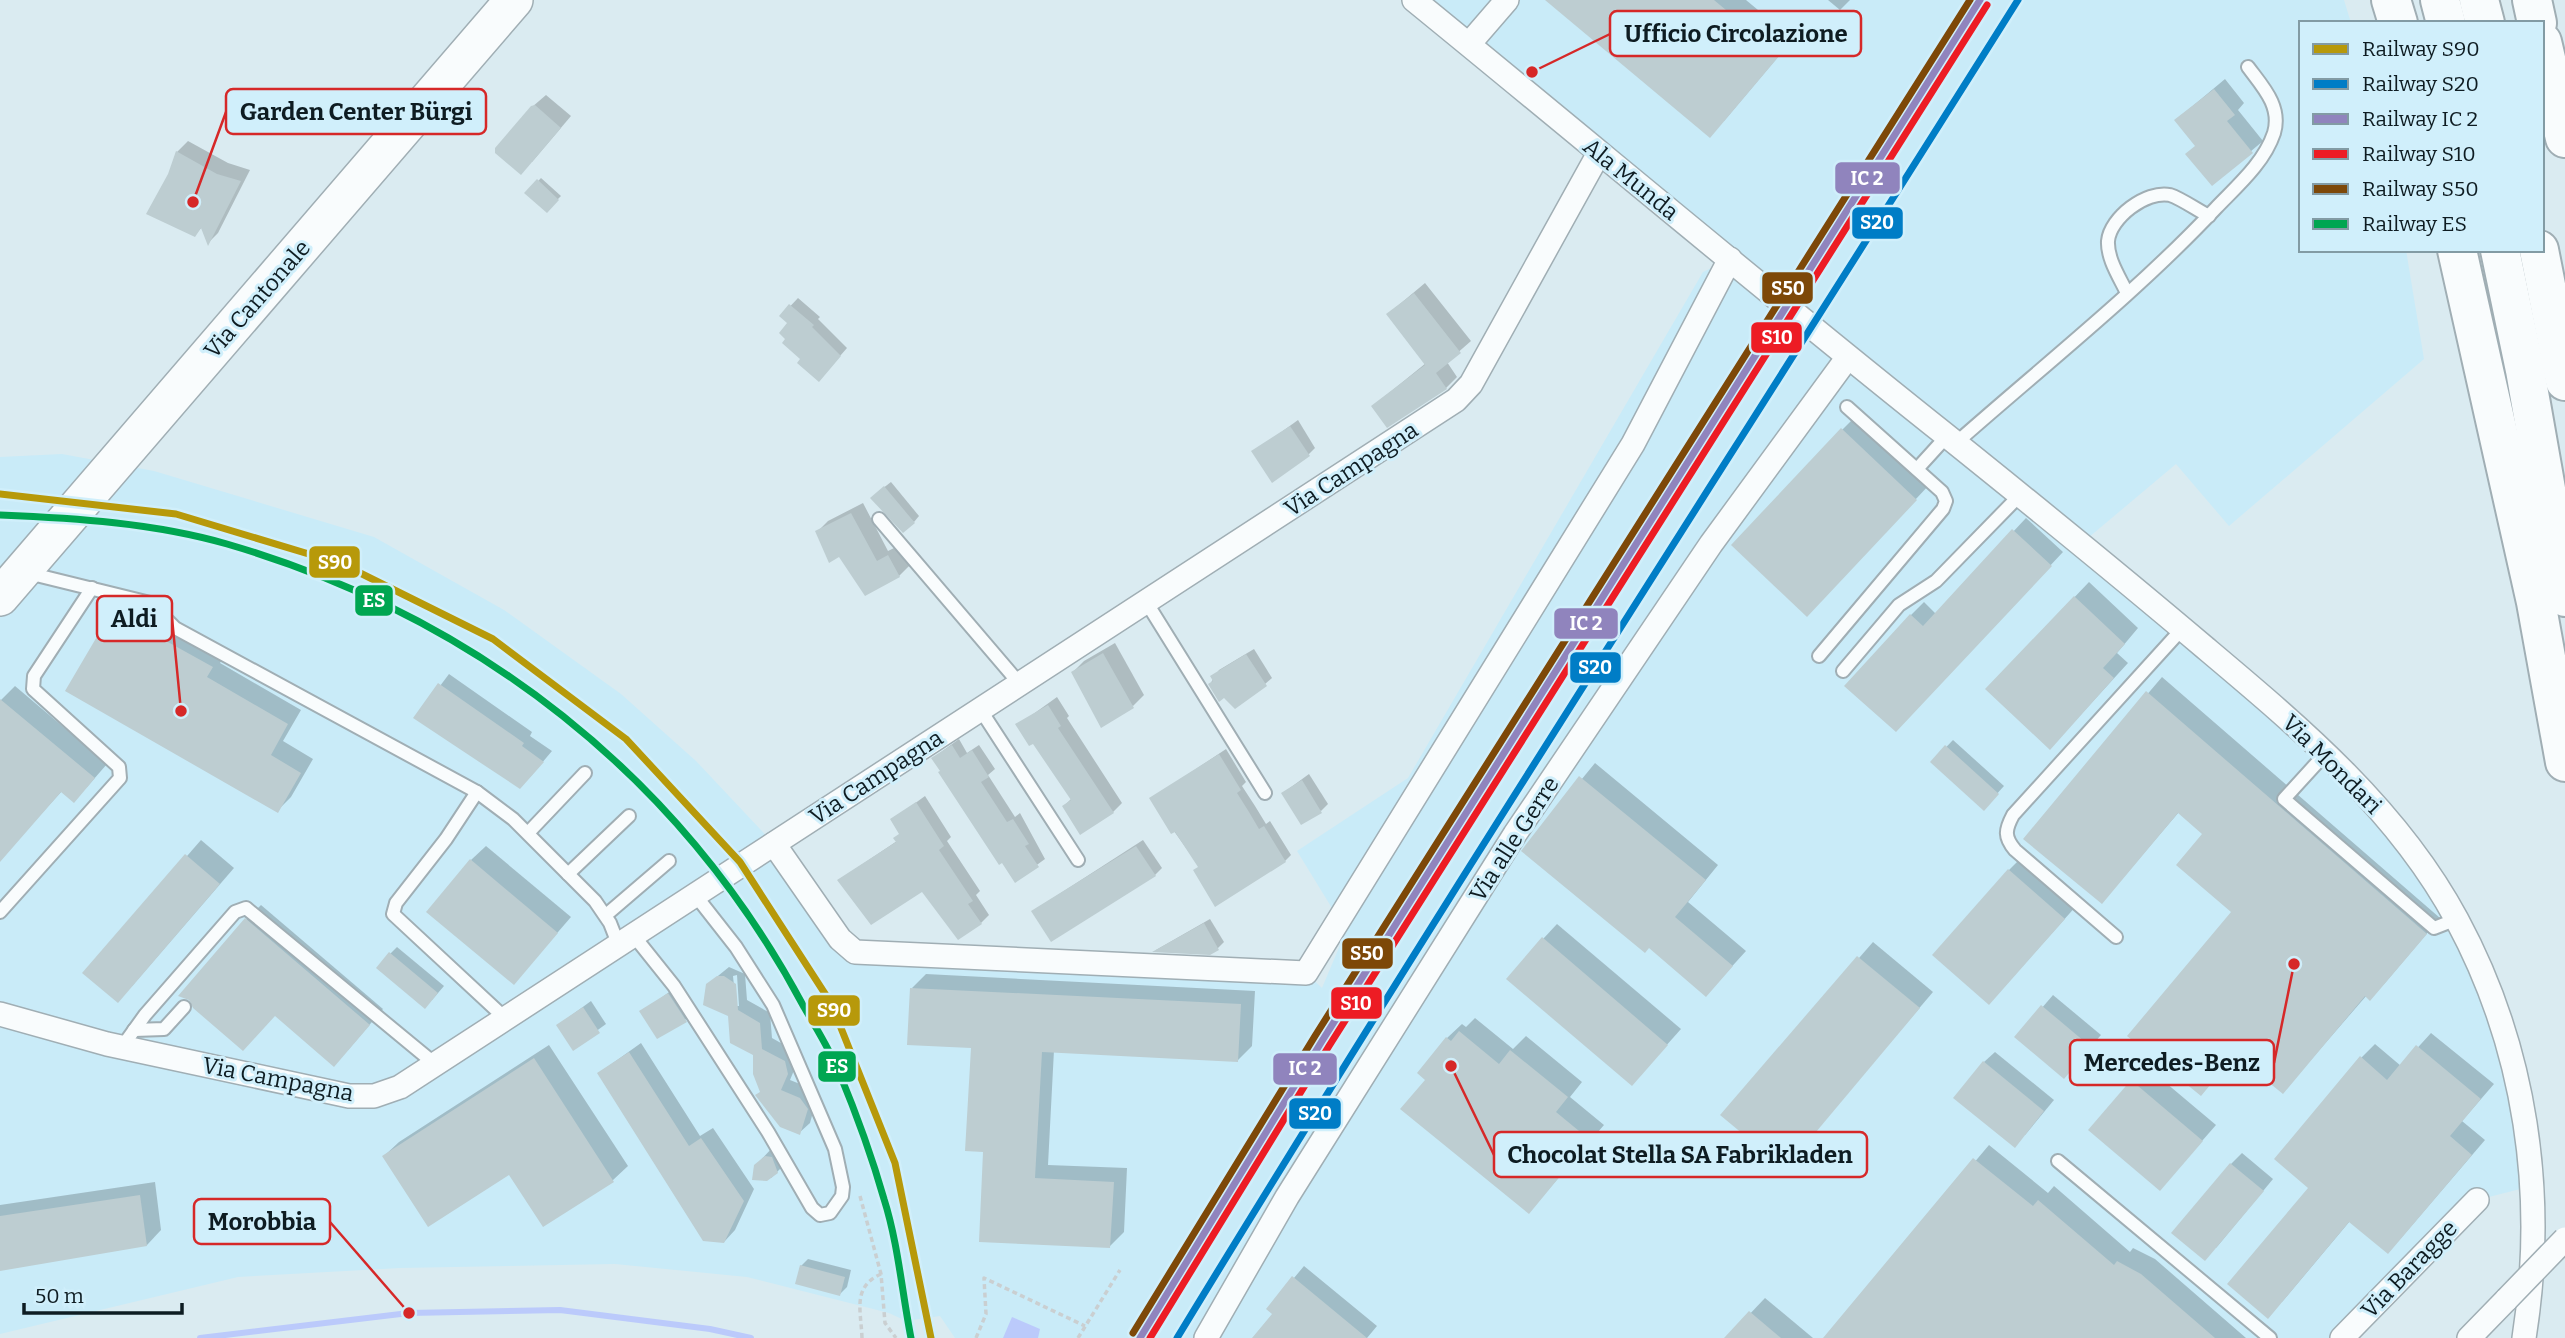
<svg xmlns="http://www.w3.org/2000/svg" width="2565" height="1338" font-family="Bitter,serif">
	<rect width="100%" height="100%" fill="#daebf1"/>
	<polygon fill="#c9ebf8" points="1414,0 2344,0 2351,23 2301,23 2301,250 2406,250 2424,359 2229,526 2176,464 2082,543 2362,790 2479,964 2532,1186 2477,1200 2342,1338 955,1338 940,1316 906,1321 889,1313 747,1277 615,1264 400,1268 238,1277 0,1334 0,457 62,454 154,471 374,537 504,610 621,694 696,761 774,844 847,946 1306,973 1322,988 1346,931 1297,851 1408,778 1703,272 1730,259"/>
	<polygon fill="#bbcafb" points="1012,1317 1040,1329 1038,1338 1003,1338"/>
	<g fill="#0003" fill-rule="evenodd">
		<polygon points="1554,0 1746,0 1793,39 1724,121"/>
		<polygon points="1828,0 1850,0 1840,10"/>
		<polygon points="2225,79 2244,103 2238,110 2263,141 2212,184 2196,145 2176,120"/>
		<polygon points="546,95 571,116 532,162 532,107"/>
		<polygon points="188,141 228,163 250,170 218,233 208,243 202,227 195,235 169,175 177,152"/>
		<polygon points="541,178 561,196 547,210 527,193"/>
		<polygon points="1425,283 1471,341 1447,362 1457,377 1446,388 1373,406 1426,363 1388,314"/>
		<polygon points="798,298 820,317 818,319 847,348 826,372 803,358 790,323 781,316"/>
		<polygon points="1857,415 1930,484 1821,600 1842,430"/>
		<polygon points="1298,420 1315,448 1308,455 1254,452"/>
		<polygon points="891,482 919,516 914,522 878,492"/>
		<polygon points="863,503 888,551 900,545 910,565 899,576 839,555 817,532 828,521"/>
		<polygon points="2026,518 2063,552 1908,717 1911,615 1924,602 1936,614"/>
		<polygon points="2089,582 2138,628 2117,653 2128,663 2064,733 1987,689"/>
		<polygon points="127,599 226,653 220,663 301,710 283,741 313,759 291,797 277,811 113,612"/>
		<polygon points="1115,643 1144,695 1133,706 1073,672 1084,661"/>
		<polygon points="1254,649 1272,678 1265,684 1210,684 1219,670"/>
		<polygon points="449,674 532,732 530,736 552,751 530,777 416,718"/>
		<polygon points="2162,677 2440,918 2384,984 2367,995 2283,1092 2237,1054 2201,1094 2233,911 2205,834 2179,812 2102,902 2025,838"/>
		<polygon points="15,686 107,764 87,787 62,791 0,859 0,701"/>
		<polygon points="1057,697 1069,716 1067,718 1122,803 1113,812 1064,806 1072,798 1033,741 1018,725"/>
		<polygon points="959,739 967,753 979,745 995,769 988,775 1015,817 1020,813 1045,859 1016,880 933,758"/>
		<polygon points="1953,740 2004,786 1984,808 1932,762"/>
		<polygon points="1226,749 1246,782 1242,786 1255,806 1266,824 1270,821 1291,855 1285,861 1199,866 1151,799"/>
		<polygon points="1595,763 1718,865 1688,902 1746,951 1706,995 1650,946 1523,851"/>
		<polygon points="1309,774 1328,804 1321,811 1283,793"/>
		<polygon points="925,796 951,837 947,841 980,891 976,895 989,915 981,923 922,890 839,880 897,841 901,833 892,820"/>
		<polygon points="201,840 234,868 132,986 85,973"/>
		<polygon points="1143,840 1162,868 1155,875 1033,911"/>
		<polygon points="486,846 571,917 514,983 471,860"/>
		<polygon points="2023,856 2078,904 2003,988 2009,870"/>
		<polygon points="261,905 383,1009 348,1050 246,920"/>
		<polygon points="1210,919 1224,942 1218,948 1210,953 1156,950"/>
		<polygon points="1557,924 1681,1029 1632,1084 1543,939"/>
		<polygon points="1873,942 1933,992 1784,1167 1722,1115"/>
		<polygon points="397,947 444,986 432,1000 390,954"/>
		<path d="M729,967L745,974L747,1000L770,1013L772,1038L795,1051L797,1063L790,1080L810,1088L817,1098L810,1123L799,1133L781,1125L757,1095L762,1091L755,1054L708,984ZM737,975L739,1006H736L733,976Z"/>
		<polygon points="926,974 1255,991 1252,1046 1238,1060 1054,1050 1048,1165 1127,1168 1124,1232 1110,1246 985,1150 973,1046 912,988"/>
		<polygon points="676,987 692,1013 685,1020 642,1012"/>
		<polygon points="2053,995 2101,1035 2075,1065 2017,1037"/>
		<polygon points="591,1001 606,1024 573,1048 558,1025"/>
		<polygon points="1475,1018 1513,1049 1526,1036 1582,1082 1570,1097 1604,1125 1529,1212 1427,1079 1447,1038 1462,1024 1466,1027"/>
		<polygon points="2431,1033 2494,1084 2462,1121 2485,1140 2401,1238 2350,1221 2282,1302 2311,1188 2361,1058 2375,1044 2401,1066"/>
		<polygon points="641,1043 700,1136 713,1128 754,1189 735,1230 724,1242 599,1073"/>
		<polygon points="549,1045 628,1166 613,1180 544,1225 509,1173 384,1156 399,1142"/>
		<polygon points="1995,1052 2054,1100 2025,1135 1984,1062"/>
		<polygon points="2147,1067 2216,1125 2160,1189 2132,1081"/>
		<polygon points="1989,1145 2048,1193 2054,1186 2130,1252 2133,1248 2155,1259 2246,1338 1826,1338"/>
		<polygon points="773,1147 782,1167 771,1178 756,1165"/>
		<polygon points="2242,1153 2273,1179 2216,1248 2231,1164"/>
		<polygon points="155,1182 161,1230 147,1245 0,1270 0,1205"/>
		<polygon points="808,1259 851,1270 847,1287 840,1294 801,1266"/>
		<polygon points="1304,1266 1377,1326 1367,1338 1254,1338 1275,1313 1269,1308"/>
		<polygon points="1765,1298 1813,1338 1727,1338"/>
	</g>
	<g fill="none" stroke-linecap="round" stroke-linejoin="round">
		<polyline stroke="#bbcafb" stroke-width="6" points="200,1338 409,1313 560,1310 710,1329 751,1338"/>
	</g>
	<g fill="#bdcdd1">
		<polygon points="1545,0 1714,0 1780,55 1710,138"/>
		<polygon points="2214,89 2235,115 2227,121 2253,153 2212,186 2185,154 2195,146 2174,120"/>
		<polygon points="535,105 561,128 521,175 495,153 495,148 531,106"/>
		<polygon points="176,151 217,174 241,181 208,246 201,228 195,237 146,214 168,174"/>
		<polygon points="537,179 559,200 547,213 524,193"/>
		<polygon points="1414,293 1461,353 1436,373 1447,389 1387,428 1371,406 1425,365 1386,314"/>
		<polygon points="789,304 814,325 812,327 841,356 819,382 797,363 800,359 782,343 785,339 779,333 787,323 779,316"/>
		<polygon points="1290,426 1310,456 1272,483 1251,451"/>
		<polygon points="1841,428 1917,500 1807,617 1731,545"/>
		<polygon points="884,486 915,523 903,533 870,498"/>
		<polygon points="851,513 877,561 888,555 900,577 865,596 839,557 829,563 815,531"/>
		<polygon points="2012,529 2052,566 1896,732 1844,686 1910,614 1923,626"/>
		<polygon points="2074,596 2125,644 2103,668 2114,678 2050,750 1985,689"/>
		<polygon points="112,611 213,667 207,677 288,724 271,755 301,773 278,813 65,691"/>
		<polygon points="1103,653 1134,708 1101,728 1071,672"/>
		<polygon points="1246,654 1267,686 1235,709 1224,698 1219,702 1208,684 1213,681 1210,676"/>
		<polygon points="438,683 524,743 522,746 544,762 520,789 413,718"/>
		<polygon points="2146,691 2427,934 2370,1001 2365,996 2283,1094 2235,1055 2201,1096 2127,1036 2231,912 2176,865 2202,834 2178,813 2102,904 2023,839"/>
		<polygon points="0,699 95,778 74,803 61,792 0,862"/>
		<polygon points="1048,705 1061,726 1058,728 1114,813 1080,835 1062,806 1071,800 1033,744 1029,746 1015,724"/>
		<polygon points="952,745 960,758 972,750 989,777 981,782 1007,822 1013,819 1029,844 1025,846 1039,867 1015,883 1002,863 999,865 938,772 940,771 931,758"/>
		<polygon points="1945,745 1999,794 1984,811 1930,762"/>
		<polygon points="1219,754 1241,790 1237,793 1249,812 1259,829 1264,826 1286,862 1215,907 1193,870 1198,867 1175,832 1171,834 1149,798"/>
		<polygon points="1579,776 1706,880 1675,917 1733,966 1706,997 1649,948 1645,953 1521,851"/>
		<polygon points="1302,780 1322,813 1301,825 1281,793"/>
		<polygon points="916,802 944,846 939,850 973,901 968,904 982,924 958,940 922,892 871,925 837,880 896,842 893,838 899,834 890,819"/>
		<polygon points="1136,846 1156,876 1051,942 1031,911"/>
		<polygon points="185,854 220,884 118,1003 82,973"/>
		<polygon points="470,859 558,933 514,985 426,912"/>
		<polygon points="2008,869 2065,919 1989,1005 1932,955"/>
		<polygon points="245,918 370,1025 334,1067 275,1016 243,1051 193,1008 189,1000 178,996"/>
		<polygon points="1204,923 1219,950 1210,955 1152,952"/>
		<polygon points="1542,937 1668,1045 1632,1086 1506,979"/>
		<polygon points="389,952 438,993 425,1009 376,968"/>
		<polygon points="1857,956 1920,1008 1785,1169 1720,1115"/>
		<polygon points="717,976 724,976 736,984 738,1010 760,1023 762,1049 785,1061 788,1074 781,1090 800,1098 808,1109 800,1135 780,1127 755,1095 760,1092 753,1074 753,1055 730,1043 728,1016 703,1005 706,984"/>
		<polygon points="910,988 1241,1004 1238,1062 1042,1052 1035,1178 1114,1182 1110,1248 979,1242 983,1152 965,1151 971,1048 907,1045"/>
		<polygon points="668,993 687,1022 657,1039 639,1011"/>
		<polygon points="2041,1005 2091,1047 2064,1079 2014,1037"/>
		<polygon points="583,1007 600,1033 573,1051 556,1025"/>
		<polygon points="1459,1031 1499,1064 1510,1050 1568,1097 1556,1112 1590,1140 1529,1214 1400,1109 1425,1080 1417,1073 1446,1037 1451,1041"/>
		<polygon points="2416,1045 2481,1099 2450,1136 2472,1155 2388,1254 2349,1222 2268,1319 2227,1284 2308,1188 2274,1159 2360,1056 2387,1080"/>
		<polygon points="629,1052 689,1146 701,1138 744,1201 724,1243 703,1241 597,1073"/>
		<polygon points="534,1058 614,1182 543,1227 509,1175 428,1227 382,1156"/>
		<polygon points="1983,1061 2044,1111 2015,1148 1953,1098"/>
		<polygon points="2131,1080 2203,1141 2160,1191 2088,1130"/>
		<polygon points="765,1156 772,1157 778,1173 767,1181 752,1180 754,1165"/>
		<polygon points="1973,1158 2033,1206 2038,1200 2114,1265 2117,1261 2141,1274 2215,1338 1823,1338"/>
		<polygon points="2230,1163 2264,1191 2205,1261 2171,1233"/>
		<polygon points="140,1195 147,1246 0,1271 0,1216"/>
		<polygon points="800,1265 845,1277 840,1296 795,1284"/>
		<polygon points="1292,1276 1367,1338 1252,1338 1272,1314 1266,1309"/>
		<polygon points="1749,1311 1781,1338 1724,1338"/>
	</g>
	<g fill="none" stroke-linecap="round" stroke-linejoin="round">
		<g stroke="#a0aeb4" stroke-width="16">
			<g id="service">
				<path d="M2127,293C2120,278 2107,259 2108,241C2110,218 2146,190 2170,195C2182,199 2197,210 2209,216"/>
				<path d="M1956,443C2043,366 2136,293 2216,208C2237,186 2264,163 2274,133C2282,106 2262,86 2248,67"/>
				<polyline points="1917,469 1947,436"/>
				<polyline points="879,519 1019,683"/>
				<polyline points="28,573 150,603 175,628 477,792 513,819 595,901 610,923 619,946"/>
				<polyline points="1145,600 1265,793"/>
				<polyline points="1819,656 1943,509 1946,501 1942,492 1847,407"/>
				<polyline points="1843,671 1899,605 1936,581 2020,495"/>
				<polyline points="980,709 1078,860"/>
				<polyline points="2326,753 2284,799 2434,928 2457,919"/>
				<polyline points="477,792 446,839 396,903 393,914 506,1019"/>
				<polyline points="528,833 585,773"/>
				<polyline points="568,874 629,816"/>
				<polyline points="0,912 120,778 119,767 33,689 34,676 92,588"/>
				<polyline points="606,915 669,861"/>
				<polyline points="634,936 674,986 768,1132 812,1208 820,1215 830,1213 842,1196 843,1187 835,1149 773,1005 736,947 696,896"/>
				<path d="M2116,937L2015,850C2004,837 2005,830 2013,815L2182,629"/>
				<polyline points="134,1030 164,1029 184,1007"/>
				<polyline points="122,1047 145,1015 235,912 246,908 435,1064"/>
				<polyline points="2058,1161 2270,1338"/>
			</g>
		</g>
		<g stroke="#a0aeb4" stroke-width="26">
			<g id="minor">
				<path d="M1414,0C1592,145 1767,293 1947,436C2033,505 2118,574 2203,646C2298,726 2397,808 2457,920C2526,1048 2547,1195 2524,1338"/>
				<polyline points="1469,44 1507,0"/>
				<polyline points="774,844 840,939 855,952 1306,973 1633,444 1730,259"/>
				<polyline points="0,1014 107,1044 349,1096 374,1096 400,1087 1456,400 1471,384 1599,153"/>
				<polyline points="1206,1338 1287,1197 1515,834 1711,544 1848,357"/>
				<polyline points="2342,1338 2477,1200"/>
				<polyline points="2469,1338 2507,1299"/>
			</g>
		</g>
		<g stroke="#a0aeb4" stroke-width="40">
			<polyline id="primary" points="0,597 514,0"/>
		</g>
		<g stroke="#a0aeb4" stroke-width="42">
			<g id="motorway">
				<polyline points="2391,0 2398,23"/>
				<polyline points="2440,0 2446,23"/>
				<polyline points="2479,0 2485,23"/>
				<polyline points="2532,0 2537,23"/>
				<polyline points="2542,42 2565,138"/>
				<polyline points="2457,250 2536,602 2565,762"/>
				<polyline points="2500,250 2525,370 2565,597"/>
				<polyline points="2539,250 2565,381"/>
			</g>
		</g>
		<g stroke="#cacfd1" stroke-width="3.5" stroke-dasharray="5 3.5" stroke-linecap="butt">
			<polyline points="860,1196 881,1274 885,1323 896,1338"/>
			<path d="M862,1338C861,1310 852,1287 881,1274"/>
			<polyline points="976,1338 986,1314 984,1278 1085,1326"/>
			<polyline points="1078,1338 1120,1270"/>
		</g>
		<use href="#service" stroke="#f9fcfd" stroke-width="12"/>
		<use href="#minor" stroke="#f9fcfd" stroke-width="23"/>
		<use href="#primary" stroke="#f9fcfd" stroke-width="37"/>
		<use href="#motorway" stroke="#f9fcfd" stroke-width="38"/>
		<g stroke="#a0aeb4" stroke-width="26" stroke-linecap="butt">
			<polyline id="minor-bridge" points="2507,1299 2565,1239"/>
		</g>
		<use href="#minor-bridge" stroke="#f9fcfd" stroke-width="23"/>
		<g stroke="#d0effb" stroke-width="12">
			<polyline id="rail-1" points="0,494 176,514 342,564 493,639 626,739 740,862 831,1003 895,1163 931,1338"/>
		</g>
		<g stroke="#d0effb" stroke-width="12">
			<path id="rail-2" d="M1177,1338C1451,888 1738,446 2018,0"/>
		</g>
		<g stroke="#d0effb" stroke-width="12">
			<polyline id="rail-3" points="1140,1338 1322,1041 1980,0"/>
		</g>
		<g stroke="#d0effb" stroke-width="12">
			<polyline id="rail-4" points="1150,1338 1329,1046 1987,5"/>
		</g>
		<g stroke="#d0effb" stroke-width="12">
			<polyline id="rail-5" points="1133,1333 1315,1036 1970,0"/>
		</g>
		<g stroke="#d0effb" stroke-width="12">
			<path id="rail-6" d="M0,515C75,518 154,523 227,544C477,617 681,776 804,1007C816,1028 830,1050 839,1072C856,1113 872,1157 884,1199C898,1243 902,1292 911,1338"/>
		</g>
		<use href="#rail-1" stroke="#b7990a" stroke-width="7"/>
		<use href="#rail-2" stroke="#007dc6" stroke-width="7"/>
		<use href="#rail-3" stroke="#9084bd" stroke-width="7"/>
		<use href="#rail-4" stroke="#ed1c24" stroke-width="7"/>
		<use href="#rail-5" stroke="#7d4808" stroke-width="7"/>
		<use href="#rail-6" stroke="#00a651" stroke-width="7"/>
	</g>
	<g text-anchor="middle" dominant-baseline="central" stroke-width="6" stroke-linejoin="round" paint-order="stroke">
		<g font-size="23" fill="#0e1c22" stroke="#d0effb">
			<text transform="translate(1631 179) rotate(39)">Ala Munda</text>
			<text transform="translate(257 299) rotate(-49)">Via Cantonale</text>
			<text transform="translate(1351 469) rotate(-33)">Via Campagna</text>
			<text transform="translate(2332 764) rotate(45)">Via Mondari</text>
			<text transform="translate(876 777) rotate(-33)">Via Campagna</text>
			<text transform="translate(1514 839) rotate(-57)">Via alle Gerre</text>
			<text transform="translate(278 1079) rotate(11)">Via Campagna</text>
			<text transform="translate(2409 1269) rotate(-46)">Via Baragge</text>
		</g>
	</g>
	<path fill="none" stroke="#d62828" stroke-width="2.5" d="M1532 72L1610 34M193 202L226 112M181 711L172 618M2294 964L2274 1063M1451 1066L1494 1155M409 1313L330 1222"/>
	<g fill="#d62828" stroke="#d0effb" stroke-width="2.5">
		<circle cx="1532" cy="72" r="7"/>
		<circle cx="193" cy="202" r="7"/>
		<circle cx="181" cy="711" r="7"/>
		<circle cx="2294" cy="964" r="7"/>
		<circle cx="1451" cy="1066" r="7"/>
		<circle cx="409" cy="1313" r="7"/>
	</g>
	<g fill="#d0effb" stroke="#d62828" stroke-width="2.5">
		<rect x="1610" y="11" width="251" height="45" rx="7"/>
		<rect x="226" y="89" width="260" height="45" rx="7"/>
		<rect x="97" y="596" width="75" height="45" rx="7"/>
		<rect x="2070" y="1040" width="204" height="45" rx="7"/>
		<rect x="1494" y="1132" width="373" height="45" rx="7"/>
		<rect x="194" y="1199" width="136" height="45" rx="7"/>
	</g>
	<g font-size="24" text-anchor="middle" font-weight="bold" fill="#0e1c22">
		<text x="1736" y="42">Ufficio Circolazione</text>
		<text x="356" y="120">Garden Center Bürgi</text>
		<text x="134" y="627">Aldi</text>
		<text x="2172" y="1071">Mercedes-Benz</text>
		<text x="1680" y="1163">Chocolat Stella SA Fabrikladen</text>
		<text x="262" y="1230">Morobbia</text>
	</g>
	<g stroke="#d0effb" stroke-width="2.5">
		<rect x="1834" y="161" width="67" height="34" rx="7" fill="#9084bd"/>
		<rect x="1851" y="206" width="53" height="34" rx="7" fill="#007dc6"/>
		<rect x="1761" y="271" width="53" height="34" rx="7" fill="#7d4808"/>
		<rect x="1750" y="321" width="53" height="33" rx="7" fill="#ed1c24"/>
		<rect x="308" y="545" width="53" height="34" rx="7" fill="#b7990a"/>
		<rect x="354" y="584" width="40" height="33" rx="7" fill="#00a651"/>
		<rect x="1553" y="607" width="66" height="33" rx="7" fill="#9084bd"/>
		<rect x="1569" y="651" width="53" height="33" rx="7" fill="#007dc6"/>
		<rect x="1341" y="937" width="53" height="33" rx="7" fill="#7d4808"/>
		<rect x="1330" y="986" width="53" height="34" rx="7" fill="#ed1c24"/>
		<rect x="807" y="994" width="54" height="33" rx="7" fill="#b7990a"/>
		<rect x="817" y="1050" width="40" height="33" rx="7" fill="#00a651"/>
		<rect x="1272" y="1052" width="66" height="34" rx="7" fill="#9084bd"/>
		<rect x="1288" y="1097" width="54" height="33" rx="7" fill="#007dc6"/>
	</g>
	<g font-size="19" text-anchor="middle" font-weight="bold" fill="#fff">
		<text x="1867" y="185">IC 2</text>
		<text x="1877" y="229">S20</text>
		<text x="1788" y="295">S50</text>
		<text x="1777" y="344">S10</text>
		<text x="335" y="569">S90</text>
		<text x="374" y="607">ES</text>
		<text x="1586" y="630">IC 2</text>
		<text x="1595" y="674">S20</text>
		<text x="1367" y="960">S50</text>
		<text x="1356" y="1010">S10</text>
		<text x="834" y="1017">S90</text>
		<text x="837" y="1073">ES</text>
		<text x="1305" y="1075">IC 2</text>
		<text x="1315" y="1120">S20</text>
	</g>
	<rect x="2299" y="21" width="245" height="231" fill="#d0effb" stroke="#829ba4" stroke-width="2"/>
	<rect x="2313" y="44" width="35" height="10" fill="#b7990a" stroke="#829ba4" stroke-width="2"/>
	<text x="2362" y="56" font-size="21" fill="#0e1c22">Railway S90</text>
	<rect x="2313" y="79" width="35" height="10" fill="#007dc6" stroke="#829ba4" stroke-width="2"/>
	<text x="2362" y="91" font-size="21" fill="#0e1c22">Railway S20</text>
	<rect x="2313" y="114" width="35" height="10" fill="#9084bd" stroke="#829ba4" stroke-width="2"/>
	<text x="2362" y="126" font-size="21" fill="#0e1c22">Railway IC 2</text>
	<rect x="2313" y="149" width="35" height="10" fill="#ed1c24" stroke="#829ba4" stroke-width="2"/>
	<text x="2362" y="161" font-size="21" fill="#0e1c22">Railway S10</text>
	<rect x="2313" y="184" width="35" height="10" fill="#7d4808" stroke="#829ba4" stroke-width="2"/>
	<text x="2362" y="196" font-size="21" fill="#0e1c22">Railway S50</text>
	<rect x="2313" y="219" width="35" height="10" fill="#00a651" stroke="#829ba4" stroke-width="2"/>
	<text x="2362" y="231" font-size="21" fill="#0e1c22">Railway ES</text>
	<path d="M24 1303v10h158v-10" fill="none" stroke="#0e1c22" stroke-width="3.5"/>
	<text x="35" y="1303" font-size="21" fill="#0e1c22" stroke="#d0effb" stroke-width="5" paint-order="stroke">50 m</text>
</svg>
